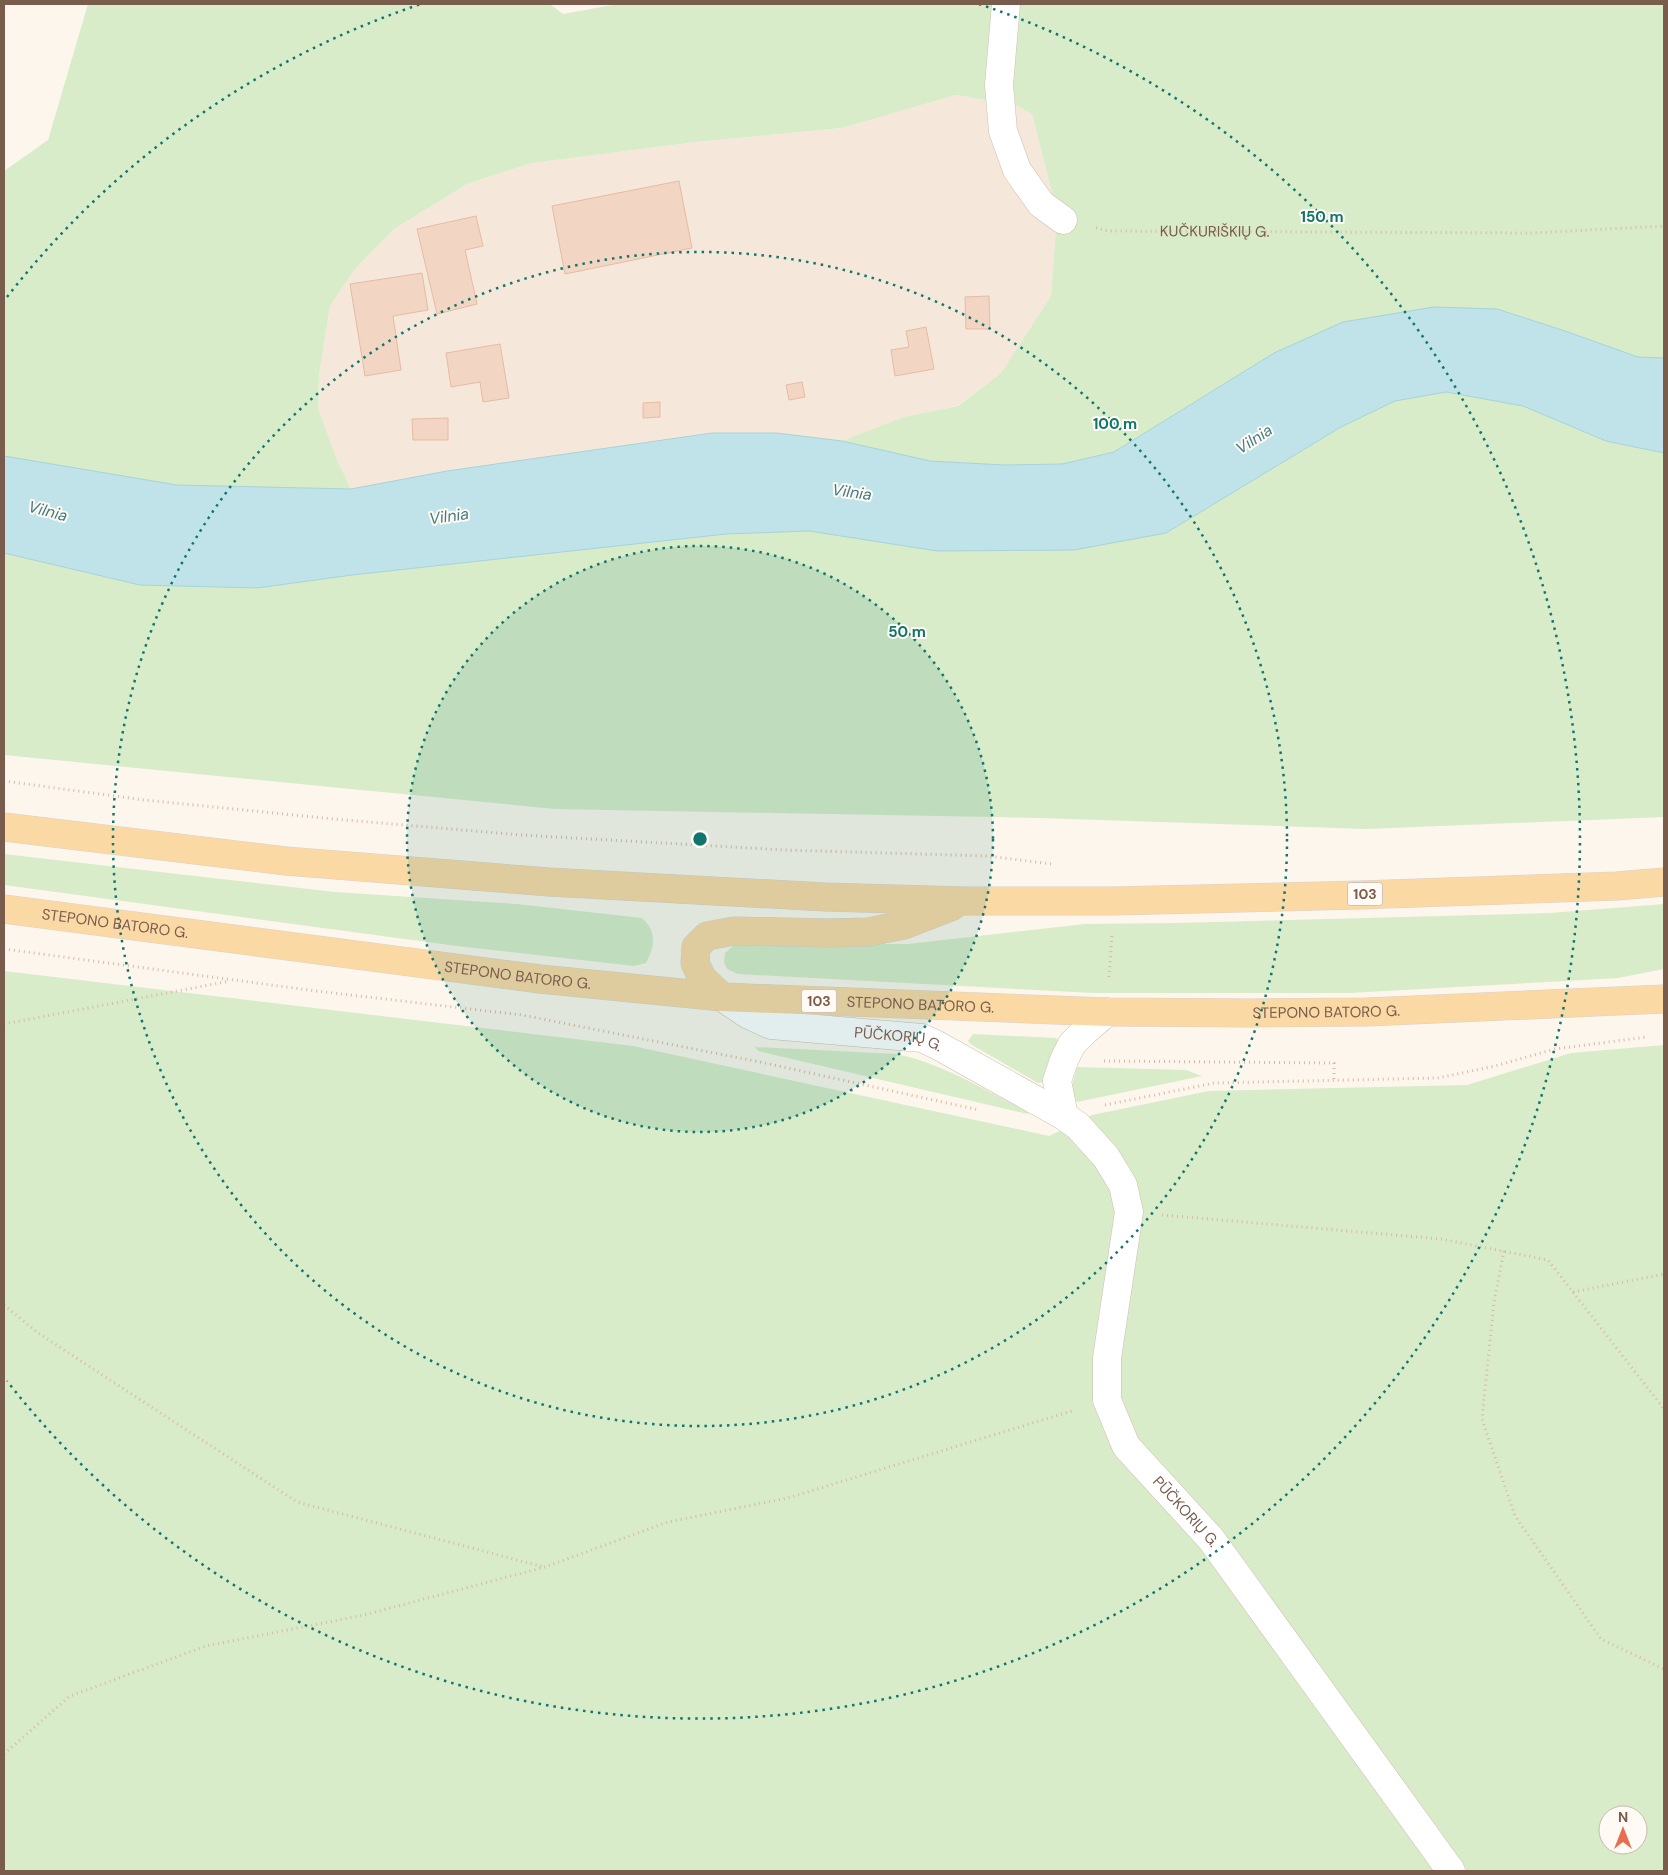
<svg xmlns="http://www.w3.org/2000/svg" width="1668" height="1875" font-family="'DM Sans',sans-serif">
	<rect width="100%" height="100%" fill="#fdf6ec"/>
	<polygon fill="#f5e8da" points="956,95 1015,105 1032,114 1057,213 1051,296 1001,373 957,406 903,417 842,441 777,433 712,433 447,471 351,489 337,460 318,408 319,375 330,306 355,269 394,229 467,184 532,163 696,142 842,128"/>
	<g fill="#d8ecc9" fill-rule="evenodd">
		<polygon points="88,4 550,4 563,14 618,4 1664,4 1664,358 1638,357 1565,331 1274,353 1114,452 1062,464 1005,465 929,461 842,441 903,417 958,406 1001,373 1051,296 1057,213 1032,114 1015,105 956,95 842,128 696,142 532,163 467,184 394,229 355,269 330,306 319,375 318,408 337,460 351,489 177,485 4,456 4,171 48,140"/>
		<polygon points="1446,392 1523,406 1606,441 1664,453 1664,817 1366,829 1040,818 555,809 4,755 4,553 140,585 256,588 352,575 726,534 809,531 937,551 1166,533 1341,427 1395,401"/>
		<path d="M4,854L335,892L517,904L642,918C657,931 655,946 646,963L634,966L457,946L4,885Z"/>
		<polygon points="1664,904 1664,969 1618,978 1349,993 1093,993 738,974 727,969 724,962 725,953 734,945 749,944 908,944 1085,924 1176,923 1550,913"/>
		<path d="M4,971L633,1046L1049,1136L1092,1115L1209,1091L1467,1085L1571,1053L1664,1045V1871H4ZM1608,1815H1638V1845H1608Z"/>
		<polygon points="973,1034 1056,1038 1058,1040 1043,1082 1038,1083 972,1045 968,1041"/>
		<path d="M755,1047L897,1054C943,1064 987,1091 1028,1112V1114L758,1051Z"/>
		<polygon points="1077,1067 1186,1070 1202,1076 1077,1102 1073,1097 1072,1085"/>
	</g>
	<polygon fill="#bfe3e8" stroke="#a5d3da" points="1434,307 1497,309 1565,331 1638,357 1664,358 1664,453 1606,441 1523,406 1446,392 1395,401 1341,427 1166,533 1074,550 937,551 809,531 726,534 352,575 257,588 140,585 4,553 4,456 177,485 351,489 447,471 712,433 777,433 842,441 930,461 1005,465 1062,464 1114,452 1274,353 1343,322"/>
	<g fill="#f3d5c3" stroke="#e6bba3">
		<polygon points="679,181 692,248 565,274 552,206"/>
		<polygon points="476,216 483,246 465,250 477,304 437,314 417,229"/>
		<polygon points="422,273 428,310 393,316 401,370 365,376 350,284"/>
		<polygon points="989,296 990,329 966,329 965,297"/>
		<polygon points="926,327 934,369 895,376 891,350 909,347 906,331"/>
		<polygon points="500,344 509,398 483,402 480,382 451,387 446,353"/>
		<polygon points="802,382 805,397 789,400 786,385"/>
		<polygon points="660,402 660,417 643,418 643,403"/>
		<polygon points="448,418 448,440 413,440 412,419"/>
	</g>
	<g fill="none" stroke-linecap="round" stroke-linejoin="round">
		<g stroke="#d1beb0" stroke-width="29">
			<g id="street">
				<polyline points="1006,4 999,85 1003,131 1017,170 1041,204 1063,220"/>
				<path id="s2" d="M722,997L747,1014L771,1025L922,1038L937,1045L1064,1116L1078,1126L1106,1157L1123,1185L1129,1212L1107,1358V1400L1126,1446L1211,1539L1451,1871"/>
				<polyline points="1064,1116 1057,1081 1064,1060 1072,1044 1085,1031 1107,1012"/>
			</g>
		</g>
		<g stroke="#dad1cd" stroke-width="29">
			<g id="primary">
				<polyline points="4,827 286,861 549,882 825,897 964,901 1114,901 1359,895 1617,886 1664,882"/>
				<path id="s3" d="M4,909L540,979L722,997L1107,1012L1252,1013L1367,1012L1664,999"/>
				<polyline points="722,997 702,978 695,963 696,947 707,936 734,931 829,933 868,932 904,925 953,906"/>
			</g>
		</g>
		<g stroke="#d9b8a5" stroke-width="3" stroke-dasharray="1 4" stroke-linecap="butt">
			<path id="s1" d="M1096,228L1109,231L1533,233L1664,226"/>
			<polyline points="4,781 144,800 334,819 521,835 785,850 988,856 1052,864"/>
			<polyline points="4,949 316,991 522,1015 760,1062 979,1110"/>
			<polyline points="1109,977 1112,936"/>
			<polyline points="4,1024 230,981"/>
			<polyline points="1104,1061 1334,1063 1334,1080"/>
			<polyline points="1105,1105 1214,1083 1438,1078 1495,1066 1555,1049 1647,1037"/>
			<polyline points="1162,1215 1441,1239 1548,1260 1664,1409"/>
			<polyline points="1504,1251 1494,1302 1482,1419 1515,1516 1601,1639 1664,1669"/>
			<polyline points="1573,1292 1664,1274"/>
			<polyline points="4,1305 38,1333 297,1502 544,1567"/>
			<polyline points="4,1754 70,1696 206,1646 364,1615 545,1567 668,1522 788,1498 1075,1410"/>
		</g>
		<use href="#street" stroke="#fff" stroke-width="28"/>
		<use href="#primary" stroke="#fbd9a5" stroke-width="28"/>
	</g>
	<circle cx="700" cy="839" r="293" fill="#0f766e" fill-opacity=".12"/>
	<g fill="none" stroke="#0f766e" stroke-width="2.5" stroke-dasharray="2.5 5">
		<circle cx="700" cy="839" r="293"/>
		<circle cx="700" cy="839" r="587"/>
		<path d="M7 297A880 880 0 0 1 421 4M979 4A880 880 0 1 1 7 1381"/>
	</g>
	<g text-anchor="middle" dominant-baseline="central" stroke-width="4" stroke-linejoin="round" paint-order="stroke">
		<g fill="#fffaf3" stroke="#a28b7f" stroke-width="1">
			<rect x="1347.5" y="882.5" width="35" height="23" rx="4"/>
			<rect x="801.5" y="989.5" width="35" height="23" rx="4"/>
		</g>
		<g font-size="14" font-weight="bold" fill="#7a5c4d">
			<text x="1365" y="894">103</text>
			<text x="819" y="1001">103</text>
		</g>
		<g font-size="15" fill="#7a5c4d" stroke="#fffaf3">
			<text stroke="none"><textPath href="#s1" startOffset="119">KUČKURIŠKIŲ G.</textPath></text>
			<text stroke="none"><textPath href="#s3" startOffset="112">STEPONO BATORO G.</textPath></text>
			<text stroke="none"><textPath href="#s3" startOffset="518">STEPONO BATORO G.</textPath></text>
			<text stroke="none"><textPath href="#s3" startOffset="922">STEPONO BATORO G.</textPath></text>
			<text stroke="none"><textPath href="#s3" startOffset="1328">STEPONO BATORO G.</textPath></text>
			<text stroke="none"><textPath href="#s2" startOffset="185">PŪČKORIŲ G.</textPath></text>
			<text stroke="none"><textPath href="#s2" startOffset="818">PŪČKORIŲ G.</textPath></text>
		</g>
		<g font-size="16" font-style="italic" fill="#437c86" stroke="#fffaf3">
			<text transform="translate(1254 439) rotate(-33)">Vilnia</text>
			<text transform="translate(852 492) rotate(8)">Vilnia</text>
			<text transform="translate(48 511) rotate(15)">Vilnia</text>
			<text transform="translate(449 516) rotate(-8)">Vilnia</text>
		</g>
	</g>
	<circle cx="700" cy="839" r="8" fill="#0f766e" stroke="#fffaf3" stroke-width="2.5"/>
	<g font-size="15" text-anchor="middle" font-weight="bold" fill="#0f766e" stroke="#fffaf3" stroke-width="4" stroke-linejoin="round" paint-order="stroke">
		<text x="1322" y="222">150 m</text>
		<text x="1115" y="429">100 m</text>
		<text x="907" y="637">50 m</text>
	</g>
	<rect width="1668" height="1875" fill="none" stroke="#7a5c4d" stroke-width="10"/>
	<g transform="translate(1623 1830)"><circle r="24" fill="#fffaf3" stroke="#cabbb1"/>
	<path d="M0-4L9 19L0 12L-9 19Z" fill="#e76f51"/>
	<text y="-8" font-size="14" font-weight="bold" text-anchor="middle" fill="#7a5c4d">N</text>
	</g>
</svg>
